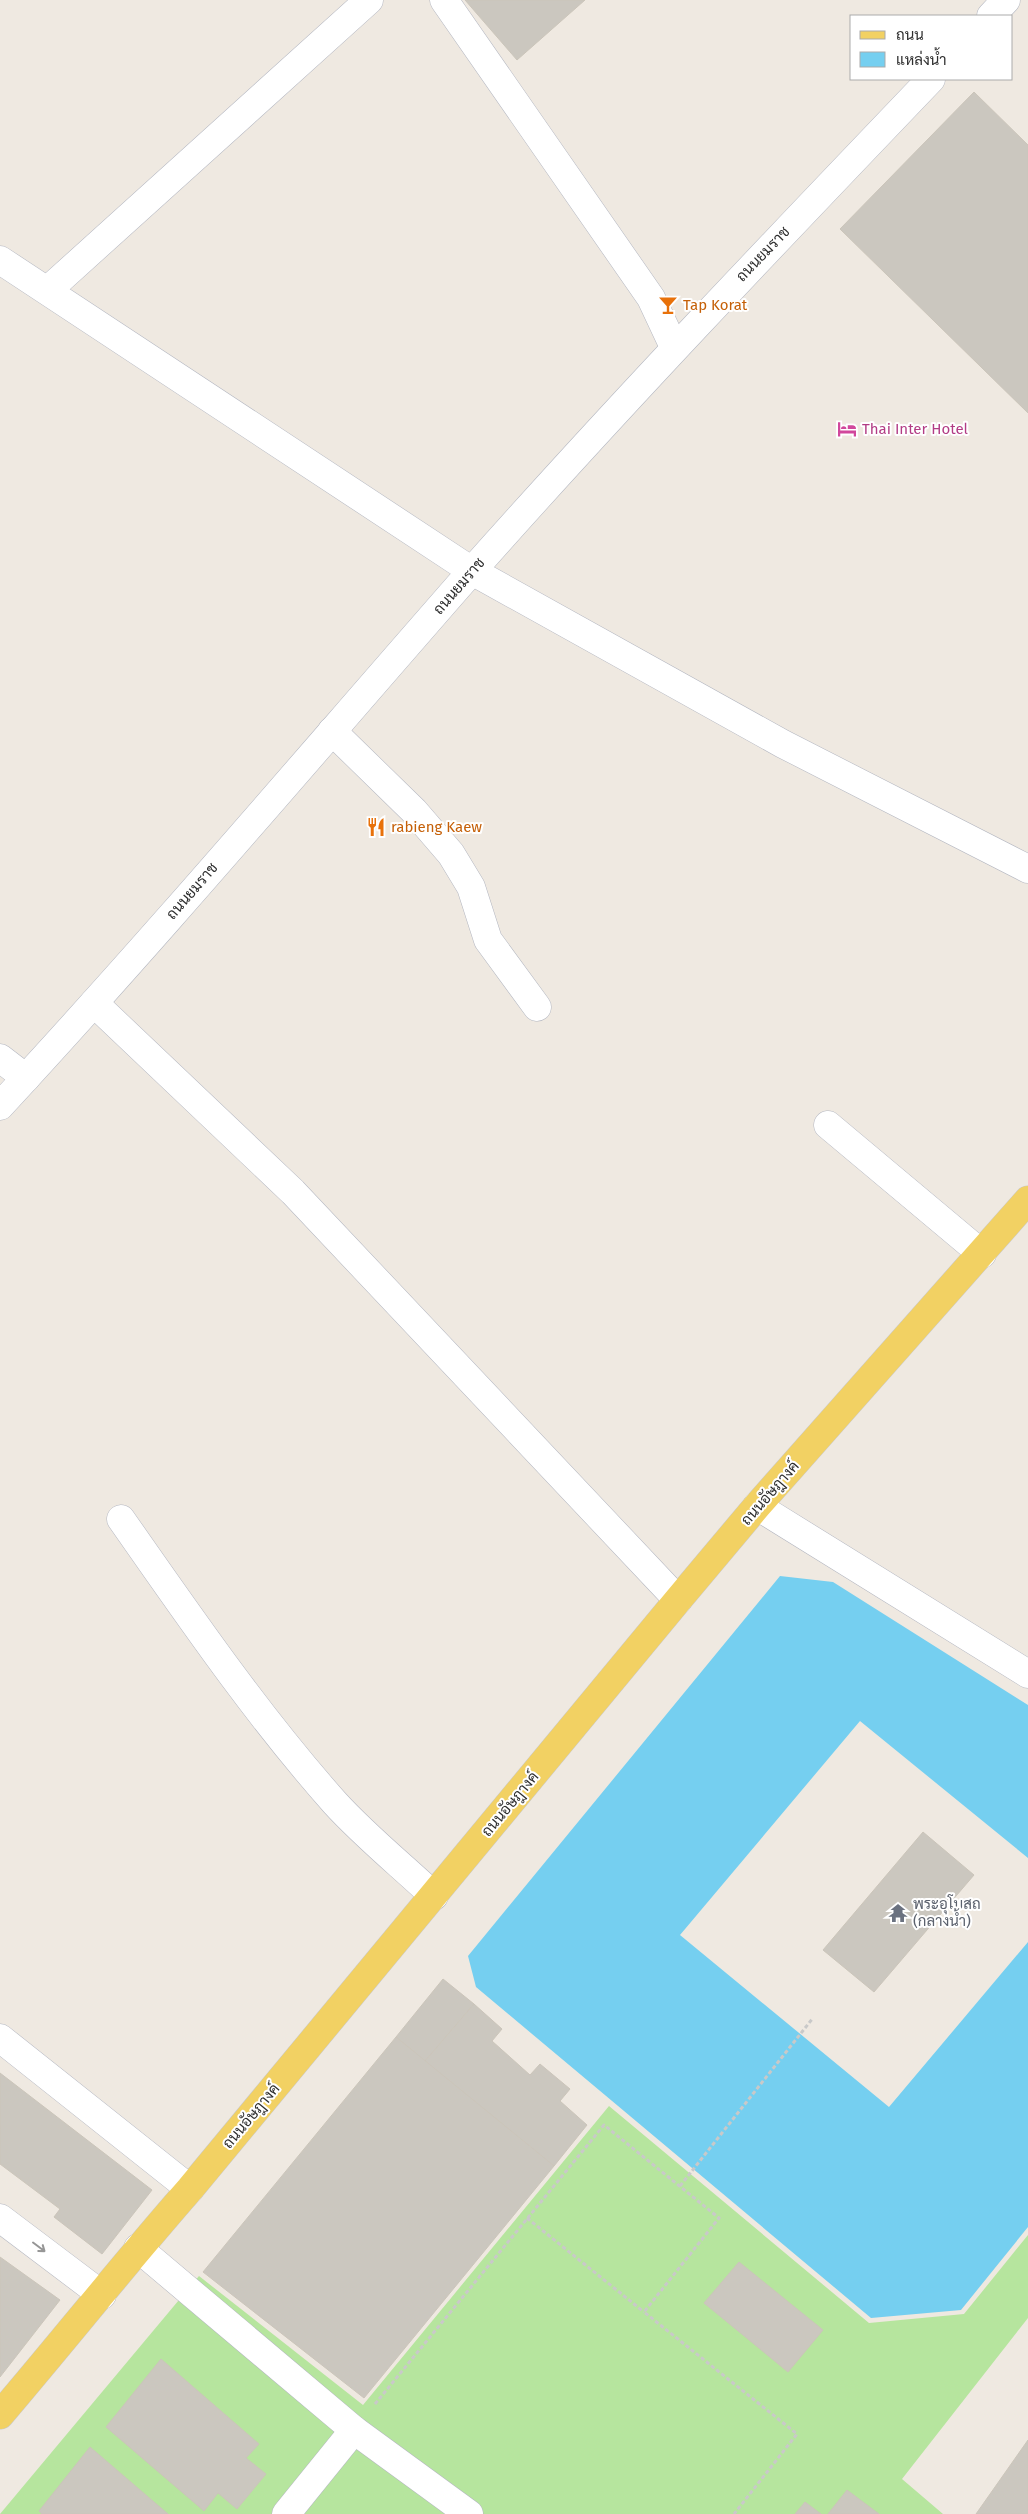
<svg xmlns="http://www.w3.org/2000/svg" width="1028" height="2514" font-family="'Fira Sans',Sarabun,sans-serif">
	<rect width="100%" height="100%" fill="#efe9e1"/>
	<polygon fill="#b6e59e" points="609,2106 869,2323 964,2314 1028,2235 1028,2318 902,2479 943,2514 0,2514 199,2276 363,2405"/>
	<polygon fill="#75cff0" points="780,1576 833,1582 1028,1705 1028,1858 860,1721 680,1935 889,2107 1028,1942 1028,2227 961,2310 871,2318 476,1987 468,1956"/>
	<g fill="#cbc7bf" stroke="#cbc5ba">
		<polygon points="465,0 585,0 517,60"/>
		<polygon points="974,92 1028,145 1028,413 840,229"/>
		<polygon points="923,1832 974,1875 874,1992 823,1950"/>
		<polygon points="443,1979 474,2004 425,2061 396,2037"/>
		<polygon points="474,2004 502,2029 492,2041 530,2075 540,2064 570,2089 560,2101 587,2125 554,2166 425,2061"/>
		<polygon points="396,2037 554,2166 364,2398 203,2272"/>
		<polygon points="0,2073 152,2190 102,2254 54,2217 60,2209 0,2164"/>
		<polygon points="0,2257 60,2300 0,2377"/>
		<polygon points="739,2262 823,2330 788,2372 704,2303"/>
		<polygon points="161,2359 259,2444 246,2458 266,2474 237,2509 218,2493 204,2511 106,2427"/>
		<polygon points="1028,2440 1028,2514 976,2514"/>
		<polygon points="90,2447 168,2514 42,2514 39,2511"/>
		<polygon points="847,2490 879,2514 828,2514"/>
		<polygon points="805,2502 821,2514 795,2514"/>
	</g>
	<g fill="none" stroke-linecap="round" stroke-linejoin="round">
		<g stroke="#b4b7c1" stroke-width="29">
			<g id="minor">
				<polyline points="444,0 651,298 674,347"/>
				<polyline points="991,16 1006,0"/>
				<polyline points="0,260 472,571 783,744 1028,869"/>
				<polyline points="48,290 369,0"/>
				<polyline points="332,731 414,811 451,854 471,887 488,940 537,1007"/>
				<polyline points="94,1003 293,1192 678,1600"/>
				<polyline points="0,1058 26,1078"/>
				<path d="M0,1106C161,932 314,751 470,573C620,404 775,242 931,79"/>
				<polyline points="828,1125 982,1254"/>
				<polyline points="757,1506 1028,1674"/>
				<path d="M121,1519C189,1616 256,1714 335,1803C365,1836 401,1865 434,1896"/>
				<polyline points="0,2038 190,2189"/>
				<polyline points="0,2218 102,2295"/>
				<polyline points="138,2248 354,2430 469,2514"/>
				<polyline points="286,2514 354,2430"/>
			</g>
		</g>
		<g stroke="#c9c9c9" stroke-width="29">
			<path id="major" d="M0,2415C64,2340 125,2263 190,2189L678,1600L757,1506L1028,1200"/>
		</g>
		<g stroke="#c9c9c9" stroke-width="3" stroke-dasharray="4 2.5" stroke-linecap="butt">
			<polyline points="680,2186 813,2018"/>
			<polyline points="527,2218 644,2312"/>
			<polyline points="375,2404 604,2125 719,2218 644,2312 797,2434 734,2514"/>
		</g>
		<use href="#minor" stroke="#fff" stroke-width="28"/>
		<use href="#major" stroke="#f2d163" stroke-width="28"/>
	</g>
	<defs><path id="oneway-shaft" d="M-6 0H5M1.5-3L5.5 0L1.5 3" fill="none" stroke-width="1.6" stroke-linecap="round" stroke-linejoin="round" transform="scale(1.25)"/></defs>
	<use stroke="#969696" href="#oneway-shaft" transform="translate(39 2247) rotate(37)"/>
	<defs>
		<g id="bar-bare" transform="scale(1.5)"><path d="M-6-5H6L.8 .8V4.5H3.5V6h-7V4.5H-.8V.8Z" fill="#e8710a" stroke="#fff" stroke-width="2.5" paint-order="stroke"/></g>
		<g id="hotel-bare" transform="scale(1.5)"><path d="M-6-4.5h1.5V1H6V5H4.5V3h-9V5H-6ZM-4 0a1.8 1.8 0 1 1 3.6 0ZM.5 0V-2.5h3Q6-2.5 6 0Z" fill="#d1479c" stroke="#fff" stroke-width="2.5" paint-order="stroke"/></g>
		<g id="restaurant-bare" transform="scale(1.5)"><path d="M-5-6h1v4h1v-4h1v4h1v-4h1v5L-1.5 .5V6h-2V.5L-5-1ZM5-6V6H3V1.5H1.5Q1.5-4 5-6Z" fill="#e8710a" stroke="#fff" stroke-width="2.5" paint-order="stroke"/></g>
		<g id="temple-bare" transform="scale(1.5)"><path d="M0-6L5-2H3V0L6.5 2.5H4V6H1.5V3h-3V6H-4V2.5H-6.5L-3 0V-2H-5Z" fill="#6b7280" stroke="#fff" stroke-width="2.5" paint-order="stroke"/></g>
	</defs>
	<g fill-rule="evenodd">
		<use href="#bar-bare" x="668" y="305"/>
		<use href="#hotel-bare" x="847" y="429"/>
		<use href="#restaurant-bare" x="376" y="827"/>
		<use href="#temple-bare" x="898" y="1913"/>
	</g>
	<g text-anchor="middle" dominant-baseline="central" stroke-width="4" stroke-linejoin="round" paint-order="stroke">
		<g font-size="15" fill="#2e2e2e" stroke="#fff">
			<text transform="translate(763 254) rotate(-46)">ถนนยมราช</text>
			<text transform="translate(459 586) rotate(-49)">ถนนยมราช</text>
			<text transform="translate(192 891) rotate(-49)">ถนนยมราช</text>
			<text transform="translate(770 1493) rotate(-49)">ถนนอัษฎางค์</text>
			<text transform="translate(510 1804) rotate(-50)">ถนนอัษฎางค์</text>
			<text transform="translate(251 2116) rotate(-50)">ถนนอัษฎางค์</text>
		</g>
		<g font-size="15" fill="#c56008" stroke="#fff" text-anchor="start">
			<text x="683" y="305">Tap Korat</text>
			<text x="391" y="827">rabieng Kaew</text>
		</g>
		<g font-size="15" fill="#b23c85" stroke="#fff" text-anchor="start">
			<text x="862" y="429">Thai Inter Hotel</text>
		</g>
		<g font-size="15" fill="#5b616d" stroke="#fff" text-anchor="start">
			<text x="913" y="1904">พระอุโบสถ<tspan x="913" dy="17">(กลางน้ำ)</tspan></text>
		</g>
	</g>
	<rect x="850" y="15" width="162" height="65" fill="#ffffff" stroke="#ababab"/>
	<rect x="860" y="31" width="25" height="8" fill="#f2d163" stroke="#ababab"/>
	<text x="896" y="40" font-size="15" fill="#2e2e2e">ถนน</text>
	<rect x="860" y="52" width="25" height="15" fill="#75cff0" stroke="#ababab"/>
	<text x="896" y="65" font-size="15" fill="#2e2e2e">แหล่งน้ำ</text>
</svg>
